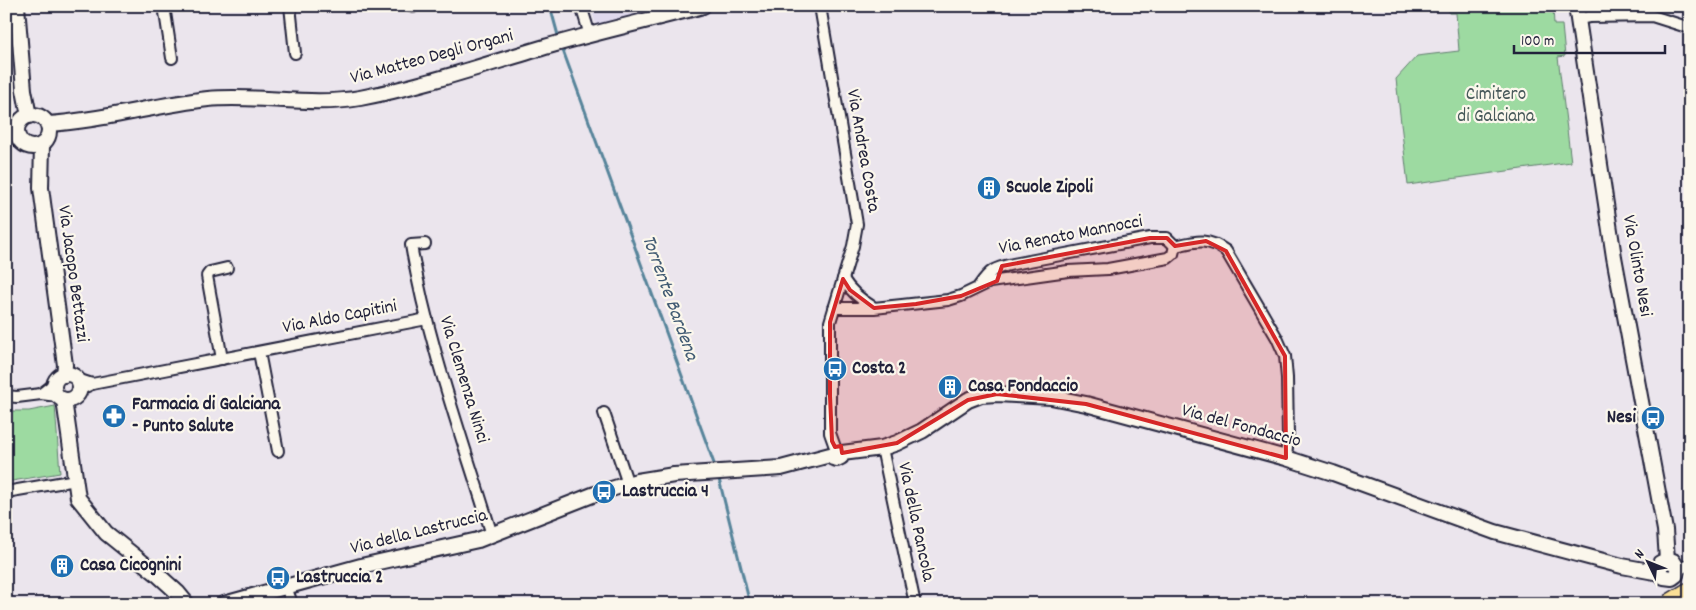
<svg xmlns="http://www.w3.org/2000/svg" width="1696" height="610" font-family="Dekko,sans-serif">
	<rect width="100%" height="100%" fill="#ebe5ed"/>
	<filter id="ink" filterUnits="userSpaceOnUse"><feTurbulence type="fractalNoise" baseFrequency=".02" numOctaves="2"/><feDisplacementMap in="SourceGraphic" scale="10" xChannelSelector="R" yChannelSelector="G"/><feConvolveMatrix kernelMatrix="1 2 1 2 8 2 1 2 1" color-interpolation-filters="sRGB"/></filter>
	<g filter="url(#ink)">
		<polygon fill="#e0d9ed" points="591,6 681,6 597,29"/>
		<g fill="#9ddaa1" stroke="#607e6e">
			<polygon points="1448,6 1553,6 1554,25 1562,25 1565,56 1558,57 1571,162 1408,185 1396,79 1417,56 1459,51 1456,13 1449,13"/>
			<polygon points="55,406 60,473 6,482 6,411 29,411"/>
		</g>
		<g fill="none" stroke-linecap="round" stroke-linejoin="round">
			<g stroke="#57849a" stroke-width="3">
				<polyline points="550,6 559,39"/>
				<polyline points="561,45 716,469"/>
				<polyline points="718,475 750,604"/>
			</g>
			<g stroke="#22223b" stroke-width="14">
				<g id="street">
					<polyline points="164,6 172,58"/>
					<polyline points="290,6 295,53"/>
					<polyline points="413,6 413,7"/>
					<polyline points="581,6 590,35"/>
					<polyline points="820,6 857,224 853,246 830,322 830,433 835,447"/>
					<polyline points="1578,19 1589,17 1652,16 1690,28"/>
					<path d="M425,244L411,245C428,344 463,440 492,535"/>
					<path d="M1175,246C1196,241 1207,237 1226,251L1277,338L1285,356L1287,378L1288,436L1286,458"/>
					<path d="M843,279C851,292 861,300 873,307"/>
					<path d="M979,286C990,270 994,268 1013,264L1150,238H1167L1175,246"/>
					<polyline points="834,308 874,308 948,300 961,296 990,282 1068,271 1108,269 1168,258 1173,254 1175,246"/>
					<polyline points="259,352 278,451"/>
					<polyline points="222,359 207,276 210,272 227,268"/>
					<polyline points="77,379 92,384"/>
					<polyline points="79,390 92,384 427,319"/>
					<polyline points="41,394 54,384"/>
					<polyline points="6,396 17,397 41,394 57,396"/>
					<polyline points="604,413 628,484"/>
					<polyline points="882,448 915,604"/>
					<polyline points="6,492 76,480"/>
					<polyline points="1678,569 1690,565"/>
					<polyline points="286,586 292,604"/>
				</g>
			</g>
			<g stroke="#22223b" stroke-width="18">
				<g id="secondary">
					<polyline points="17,6 24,90 29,116"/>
					<polyline points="1576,6 1614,257 1665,530 1667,560"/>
					<circle cx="33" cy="131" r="16"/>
					<path d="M48,124C102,121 154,105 208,99C258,94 310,107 360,98C423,86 484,65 545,47C597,32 650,20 703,6"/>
					<polyline points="42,145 41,188 65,365 64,375"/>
					<circle cx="67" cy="387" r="13"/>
					<polyline points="64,400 78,498 106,533 157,574 178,593 187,604"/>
					<polyline points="1660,563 1667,560 1673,561 1678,569 1676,575 1672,578 1664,577 1659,571 1661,565"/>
					<polyline points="224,604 361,566 478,540 595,494 637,481 674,475 781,468 830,455 833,458 837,459 841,457 842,453 882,448 897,443 922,431 968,400 981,395 997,394 1051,397 1086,404 1286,458 1333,473 1495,532 1622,566 1660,573"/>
				</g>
			</g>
			<use href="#street" stroke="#fbf7ec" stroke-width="10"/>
			<use href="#secondary" stroke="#fbf7ec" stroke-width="14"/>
			<g stroke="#22223b" stroke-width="21" stroke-linecap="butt">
				<polyline id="highway-bridge" points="1669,604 1690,591"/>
			</g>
			<use href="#highway-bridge" stroke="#fadf96" stroke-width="18"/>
		</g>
	</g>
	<path fill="#d62828" fill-opacity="0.2" stroke="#d62828" stroke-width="4" stroke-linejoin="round" d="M1150,238H1167L1175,246L1206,241L1226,251L1285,356L1286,458L1086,404L997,394L968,400L897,443L842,453L841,446L835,447L832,441L830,396V322L843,279L850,290L874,308L916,304L961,296L997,281L1002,266Z"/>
	<defs>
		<g id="building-disc" transform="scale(1.25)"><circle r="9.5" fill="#1f6fb2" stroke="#fbf7ec"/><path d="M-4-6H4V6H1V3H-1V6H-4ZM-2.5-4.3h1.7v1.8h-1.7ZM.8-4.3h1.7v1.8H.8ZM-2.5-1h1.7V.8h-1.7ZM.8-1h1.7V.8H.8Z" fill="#fff"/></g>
		<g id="bus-disc" transform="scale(1.25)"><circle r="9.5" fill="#1f6fb2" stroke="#fbf7ec"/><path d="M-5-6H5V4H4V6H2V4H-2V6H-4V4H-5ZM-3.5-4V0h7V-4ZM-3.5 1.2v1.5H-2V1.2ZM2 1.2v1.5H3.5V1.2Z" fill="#fff"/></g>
		<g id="pharmacy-disc" transform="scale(1.25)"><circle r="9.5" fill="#1f6fb2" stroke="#fbf7ec"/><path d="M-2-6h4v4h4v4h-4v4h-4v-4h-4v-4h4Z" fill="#fff"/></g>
	</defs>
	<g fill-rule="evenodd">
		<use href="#building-disc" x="989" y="188"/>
		<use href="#bus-disc" x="835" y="369"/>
		<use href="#building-disc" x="950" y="387"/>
		<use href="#pharmacy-disc" x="114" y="416"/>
		<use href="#bus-disc" x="1653" y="418"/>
		<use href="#bus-disc" x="604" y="492"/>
		<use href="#building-disc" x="62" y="566"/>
		<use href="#bus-disc" x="278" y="578"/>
	</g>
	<g text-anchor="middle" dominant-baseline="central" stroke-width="4.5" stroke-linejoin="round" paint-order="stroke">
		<g font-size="19" fill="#22223b" stroke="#fbf7ec">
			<text transform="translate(432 58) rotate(-15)">Via Matteo Degli Organi</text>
			<text transform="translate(862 151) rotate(80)">Via Andrea Costa</text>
			<text transform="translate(1071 236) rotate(-11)">Via Renato Mannocci</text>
			<text transform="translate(1636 266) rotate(80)">Via Olinto Nesi</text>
			<text transform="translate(72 274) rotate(82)">Via Jacopo Bettazzi</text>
			<text transform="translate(340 318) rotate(-11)">Via Aldo Capitini</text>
			<text transform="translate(463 380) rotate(73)">Via Clemenza Ninci</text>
			<text transform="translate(1241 427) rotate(15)">Via del Fondaccio</text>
			<text transform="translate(915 522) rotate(78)">Via della Pancola</text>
			<text transform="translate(419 533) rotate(-14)">Via della Lastruccia</text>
		</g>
		<g font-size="19" fill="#47595a" stroke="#fbf7ec">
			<text x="1496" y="95">Cimitero<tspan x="1496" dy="22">di Galciana</tspan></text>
		</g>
		<g font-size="19" font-weight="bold" fill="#22223b" stroke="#fbf7ec" text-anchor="start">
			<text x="1006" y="188">Scuole Zipoli</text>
			<text x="852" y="369">Costa 2</text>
			<text x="968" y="387">Casa Fondaccio</text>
			<text x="132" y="405">Farmacia di Galciana<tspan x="132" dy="22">- Punto Salute</tspan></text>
			<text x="1636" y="418" text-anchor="end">Nesi</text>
			<text x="622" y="492">Lastruccia 4</text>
			<text x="80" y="566">Casa Cicognini</text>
			<text x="296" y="578">Lastruccia 2</text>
		</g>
		<g font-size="20" font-style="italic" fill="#415b73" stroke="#fbf7ec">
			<text transform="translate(669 298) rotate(70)">Torrente Bardena</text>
		</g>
	</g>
	<rect width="1696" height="610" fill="none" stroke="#fbf7ec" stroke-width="25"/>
	<rect x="12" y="12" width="1671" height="585" fill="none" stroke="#22223b" stroke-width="2" filter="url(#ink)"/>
	<g transform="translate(1648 562) rotate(313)" stroke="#fbf7ec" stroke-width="4" paint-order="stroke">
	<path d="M0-4L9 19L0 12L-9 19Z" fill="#22223b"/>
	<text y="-8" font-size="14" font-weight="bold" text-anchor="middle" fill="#22223b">N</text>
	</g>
	<path d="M1514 45v8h151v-8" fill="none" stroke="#22223b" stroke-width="2.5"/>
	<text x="1521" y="45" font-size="15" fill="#22223b" stroke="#fbf7ec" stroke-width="4" paint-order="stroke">100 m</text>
</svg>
